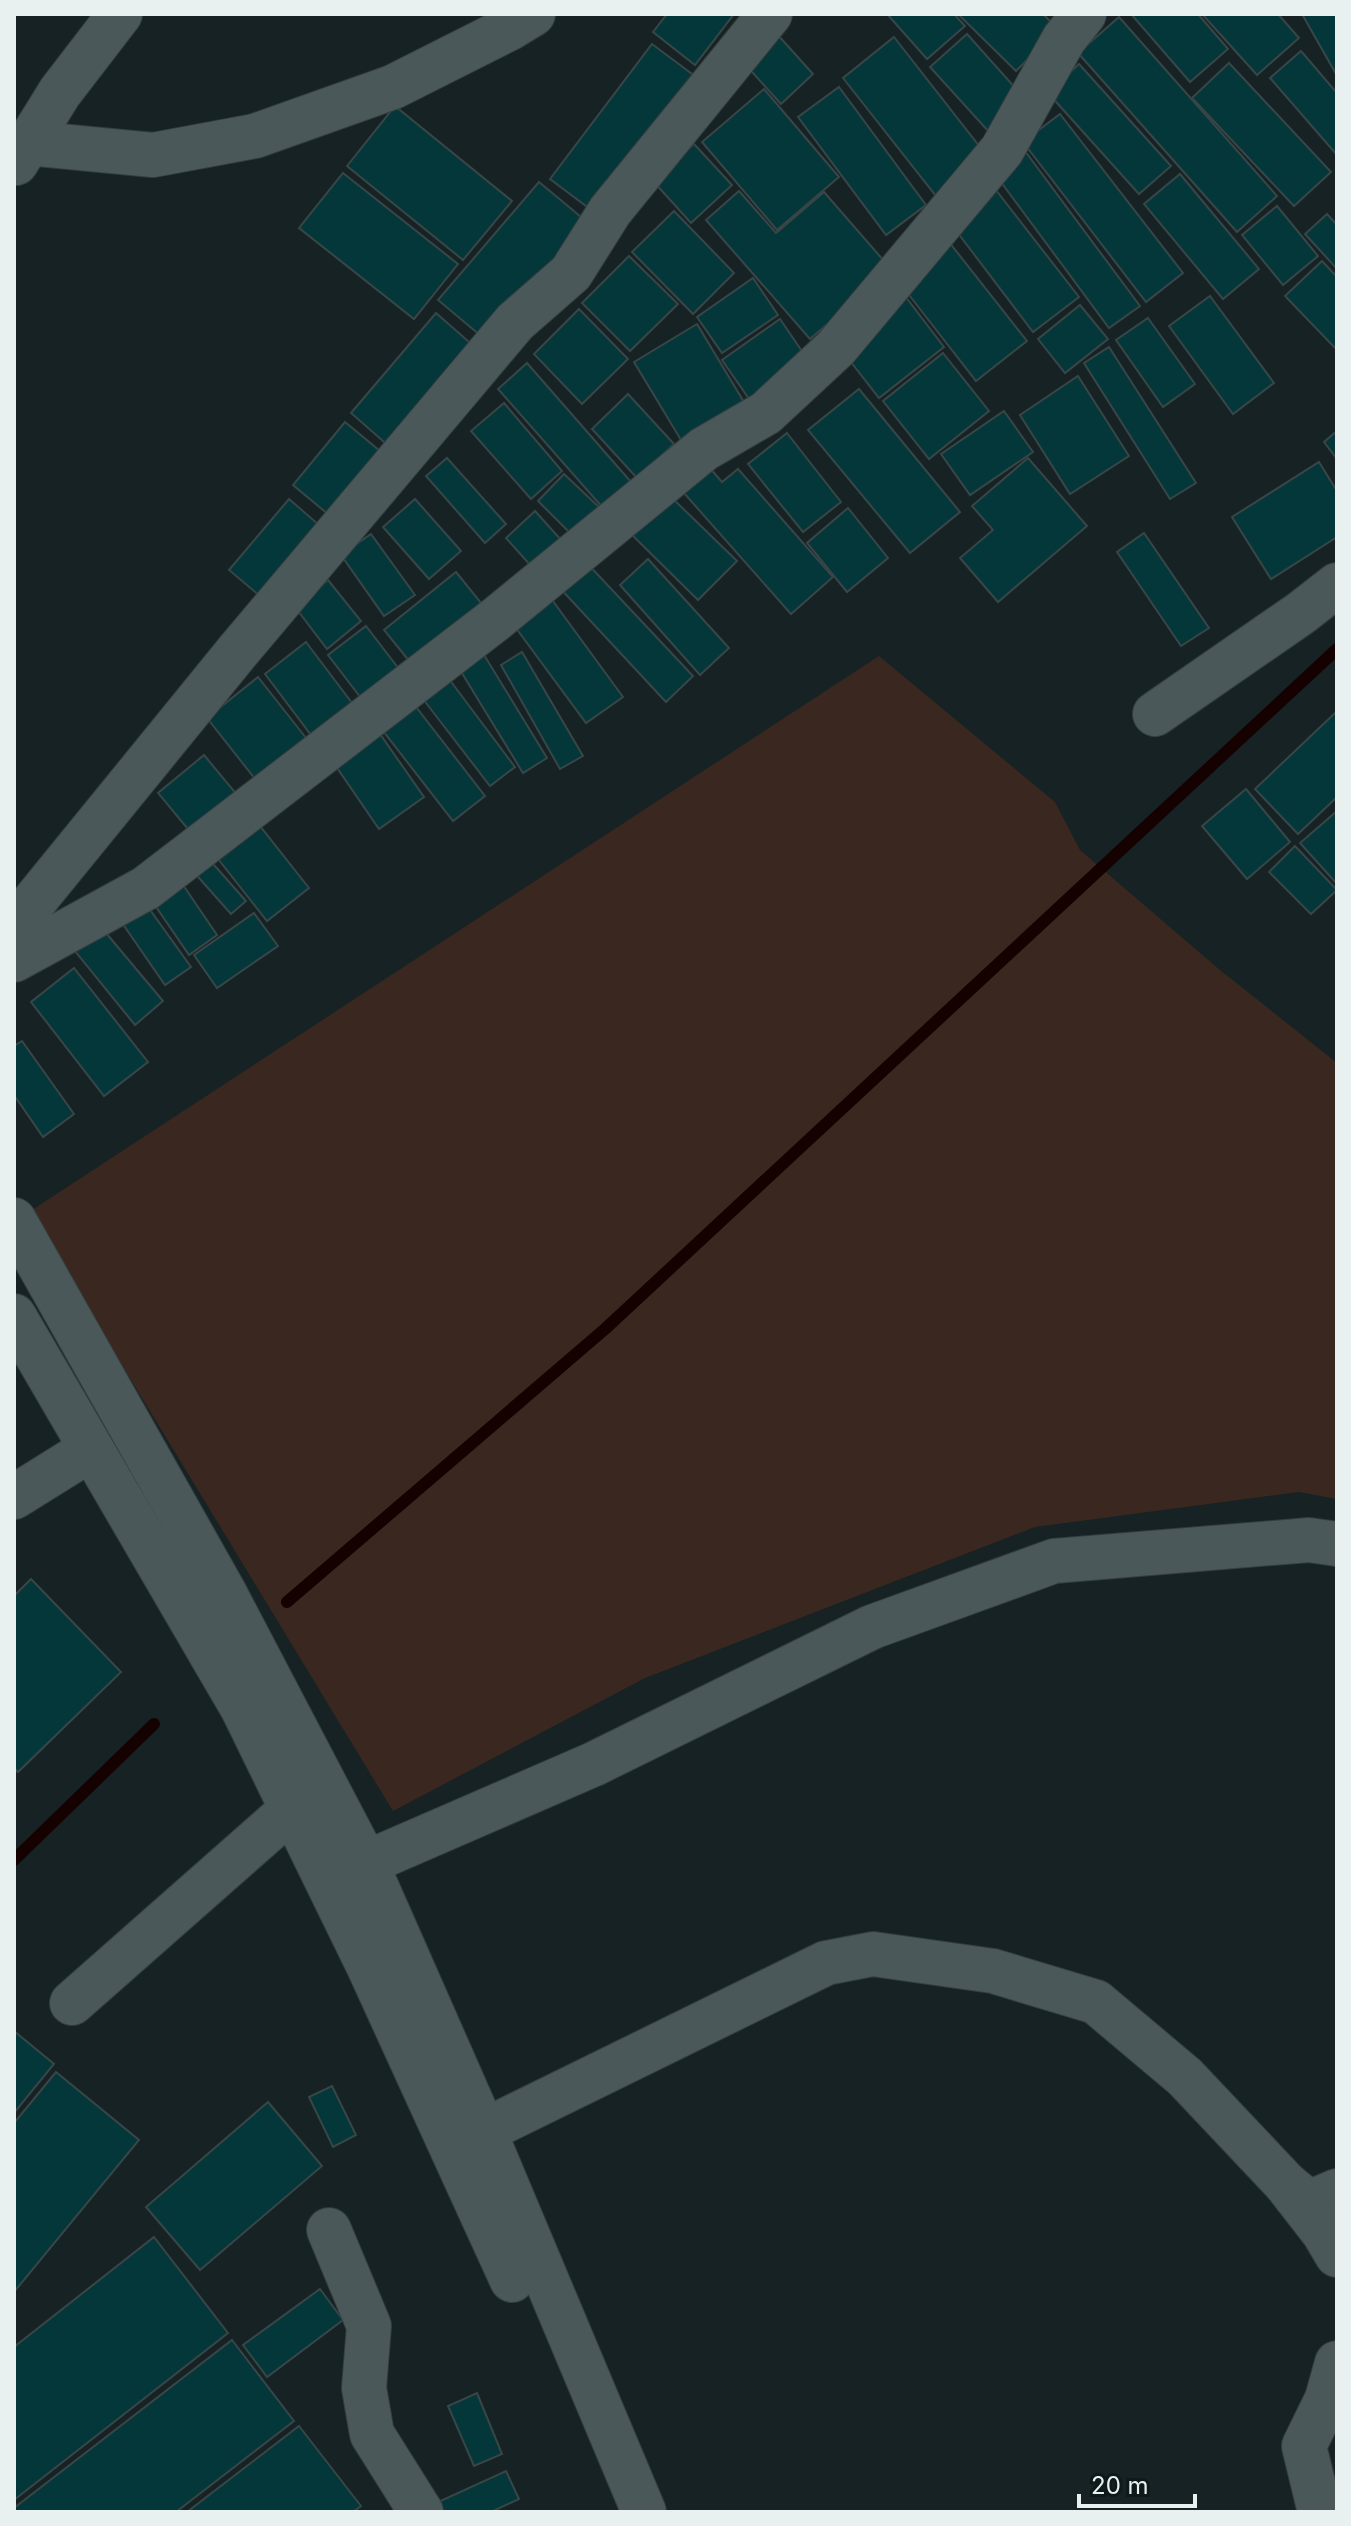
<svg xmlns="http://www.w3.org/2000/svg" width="1351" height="2526" font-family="Inter,sans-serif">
	<rect width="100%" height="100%" fill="#162223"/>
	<polygon fill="#3a2820" points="879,656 1055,802 1080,850 1220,970 1337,1063 1337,1499 1299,1492 1035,1527 645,1678 393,1811 29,1212"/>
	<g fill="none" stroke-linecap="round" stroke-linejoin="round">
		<g stroke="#150100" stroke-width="12">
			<polyline points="287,1602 605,1329 1337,649"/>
			<polyline points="14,1860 154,1724"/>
		</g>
	</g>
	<g fill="#04373a" stroke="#394647" stroke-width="2">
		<polygon points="667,14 734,14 695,65 653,32"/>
		<polygon points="887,14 954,14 965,26 927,59"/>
		<polygon points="958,14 1043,14 1058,29 1016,71"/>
		<polygon points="1131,14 1198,14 1228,49 1190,82"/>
		<polygon points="1202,14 1278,14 1299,38 1257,75"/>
		<polygon points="1302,14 1337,14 1337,74 1336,74"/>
		<polygon points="1119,17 1277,196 1237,232 1078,53"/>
		<polygon points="777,34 813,74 781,104 744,63"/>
		<polygon points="967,34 1026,100 990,133 930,67"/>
		<polygon points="894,37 987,156 936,196 843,78"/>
		<polygon points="652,44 696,77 594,212 550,179"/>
		<polygon points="1301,51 1337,93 1337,155 1270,78"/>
		<polygon points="1229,63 1331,172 1294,206 1192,98"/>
		<polygon points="1079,64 1171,166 1139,194 1048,93"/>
		<polygon points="839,87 926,205 886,235 798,117"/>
		<polygon points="764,89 839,177 777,230 702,142"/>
		<polygon points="395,106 512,201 463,260 347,166"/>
		<polygon points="1060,114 1183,273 1146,302 1023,142"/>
		<polygon points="694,144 732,185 691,223 653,181"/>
		<polygon points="1025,151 1140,306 1109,328 995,174"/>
		<polygon points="343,173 458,264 414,319 299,228"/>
		<polygon points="1180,174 1259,269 1223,299 1144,204"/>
		<polygon points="539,182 587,222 487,341 438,300"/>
		<polygon points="996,190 1079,297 1033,332 951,224"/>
		<polygon points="739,191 776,233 824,192 891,269 810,339 706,220"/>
		<polygon points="1277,206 1318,256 1283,285 1242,235"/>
		<polygon points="674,211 734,273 693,314 632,252"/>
		<polygon points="1327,214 1337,225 1337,269 1305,234"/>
		<polygon points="949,242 1027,341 976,381 899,282"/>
		<polygon points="629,256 678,304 630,351 582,303"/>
		<polygon points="1322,261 1337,277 1337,350 1285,296"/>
		<polygon points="753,278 778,315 722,353 697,317"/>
		<polygon points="905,296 944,347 879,398 840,348"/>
		<polygon points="1210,296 1274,383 1233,414 1169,326"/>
		<polygon points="1080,305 1108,339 1065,373 1038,339"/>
		<polygon points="579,309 628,359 582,404 534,354"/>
		<polygon points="436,313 476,348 391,448 351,413"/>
		<polygon points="1148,318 1195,384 1163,407 1116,340"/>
		<polygon points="780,319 812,366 754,406 722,360"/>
		<polygon points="697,324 750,412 687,450 634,362"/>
		<polygon points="1109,347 1196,483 1170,499 1084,363"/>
		<polygon points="943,353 989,411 929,459 883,401"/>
		<polygon points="527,363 631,482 603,508 498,389"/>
		<polygon points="1078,376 1129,456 1070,494 1020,415"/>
		<polygon points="859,389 960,512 910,553 808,430"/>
		<polygon points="628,394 674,444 637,478 592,429"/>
		<polygon points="504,403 562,471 531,499 471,431"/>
		<polygon points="1004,411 1033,452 970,495 941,454"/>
		<polygon points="345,422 380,451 329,515 293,485"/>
		<polygon points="1337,431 1337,459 1324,442"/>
		<polygon points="787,433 841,502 803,532 748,464"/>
		<polygon points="447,458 506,524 485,543 426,476"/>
		<polygon points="1028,458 1087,526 998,602 960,558 993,530 972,506"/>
		<polygon points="703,460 722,482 738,469 833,577 791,614 676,484"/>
		<polygon points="1319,462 1337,491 1337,537 1271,579 1232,517"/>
		<polygon points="564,474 601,509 574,537 538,501"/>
		<polygon points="667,493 737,561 698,600 629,532"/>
		<polygon points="289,499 326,531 267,602 229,570"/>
		<polygon points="415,499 461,551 429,579 383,527"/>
		<polygon points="848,508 888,558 847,592 807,543"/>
		<polygon points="535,511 562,541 532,567 506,538"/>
		<polygon points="1144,533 1209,628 1181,646 1117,552"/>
		<polygon points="371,534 415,595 384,616 341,555"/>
		<polygon points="648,559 729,648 700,675 620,585"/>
		<polygon points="584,560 693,676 666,702 557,585"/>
		<polygon points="456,572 482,604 410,662 384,630"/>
		<polygon points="328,580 361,621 327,649 295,607"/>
		<polygon points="550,597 623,697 586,723 513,624"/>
		<polygon points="366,626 399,669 361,698 328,655"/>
		<polygon points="306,642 352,703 311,735 265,674"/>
		<polygon points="481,650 547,758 523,773 457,665"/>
		<polygon points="522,652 583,756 560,769 501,665"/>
		<polygon points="258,677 310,743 259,784 207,718"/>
		<polygon points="449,679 515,767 490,786 423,699"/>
		<polygon points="413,703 485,796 453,821 380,727"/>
		<polygon points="1336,712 1337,797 1298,834 1255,789"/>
		<polygon points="378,731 424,797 379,829 333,762"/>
		<polygon points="204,755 243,802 197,840 158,793"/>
		<polygon points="1246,789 1290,842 1247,879 1202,826"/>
		<polygon points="1337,811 1337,884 1300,843"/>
		<polygon points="253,817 309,888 267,921 211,850"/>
		<polygon points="1295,846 1337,890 1311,914 1269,872"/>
		<polygon points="207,857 246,901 231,914 192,870"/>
		<polygon points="179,879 217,935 189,955 150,898"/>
		<polygon points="143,900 191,967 165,985 118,917"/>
		<polygon points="254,913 278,946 217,988 194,955"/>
		<polygon points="101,927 163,1001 135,1025 74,950"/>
		<polygon points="74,968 148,1062 104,1096 31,1002"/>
		<polygon points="22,1041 74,1114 43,1137 14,1095 14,1046"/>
		<polygon points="31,1579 121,1672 18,1772 14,1768 14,1596"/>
		<polygon points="14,2031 54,2064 14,2113"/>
		<polygon points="56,2072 139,2140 14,2292 14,2123"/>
		<polygon points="332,2086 356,2135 333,2147 309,2097"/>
		<polygon points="268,2102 322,2166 200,2270 146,2207"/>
		<polygon points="154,2237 228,2333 14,2500 14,2347"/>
		<polygon points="320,2289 343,2320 267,2377 243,2345"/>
		<polygon points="232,2340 294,2421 176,2512 14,2512 14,2508"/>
		<polygon points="477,2393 502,2454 474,2466 448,2406"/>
		<polygon points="299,2426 361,2506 353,2512 187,2512"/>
		<polygon points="506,2471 519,2499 491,2512 440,2512 436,2503"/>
	</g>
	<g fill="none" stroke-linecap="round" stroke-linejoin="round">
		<g stroke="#353e3e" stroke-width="46">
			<g id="minor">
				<polyline points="28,143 153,155 255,136 393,87 510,28 533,14"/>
				<polyline points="16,163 60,92 120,14"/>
				<polyline points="1155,714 1301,613 1337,585"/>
				<polyline points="14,926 237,652 446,404 515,322 571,273 610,211 770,14"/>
				<polyline points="14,960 146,888 496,619 704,449 766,413 836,348 1002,150 1064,39 1084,14"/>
				<polyline points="14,1220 224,1592 366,1863 484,2131 644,2512"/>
				<polyline points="14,1316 243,1709 369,1967 512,2280"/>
				<polyline points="14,1497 91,1449"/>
				<polyline points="366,1863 594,1764 872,1627 1054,1561 1309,1540 1337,1544"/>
				<polyline points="72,2003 292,1809"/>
				<polyline points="484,2131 826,1963 873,1954 993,1971 1096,2002 1185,2077 1286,2184 1309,2203 1337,2191"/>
				<polyline points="1286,2184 1324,2233 1337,2255"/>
				<polyline points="329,2230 369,2326 364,2388 372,2434 421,2512"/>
				<polyline points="1320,2512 1304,2446 1327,2399 1337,2363"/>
			</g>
		</g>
		<use href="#minor" stroke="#4a5859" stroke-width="44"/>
	</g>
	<rect width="1351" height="2526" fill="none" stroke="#e8f0f0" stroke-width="32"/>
	<path d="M1079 2494v12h116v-12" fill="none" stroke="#e8f0f0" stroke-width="4"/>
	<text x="1091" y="2494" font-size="24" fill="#e8f0f0" stroke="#0d191a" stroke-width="6" paint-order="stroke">20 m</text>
</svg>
